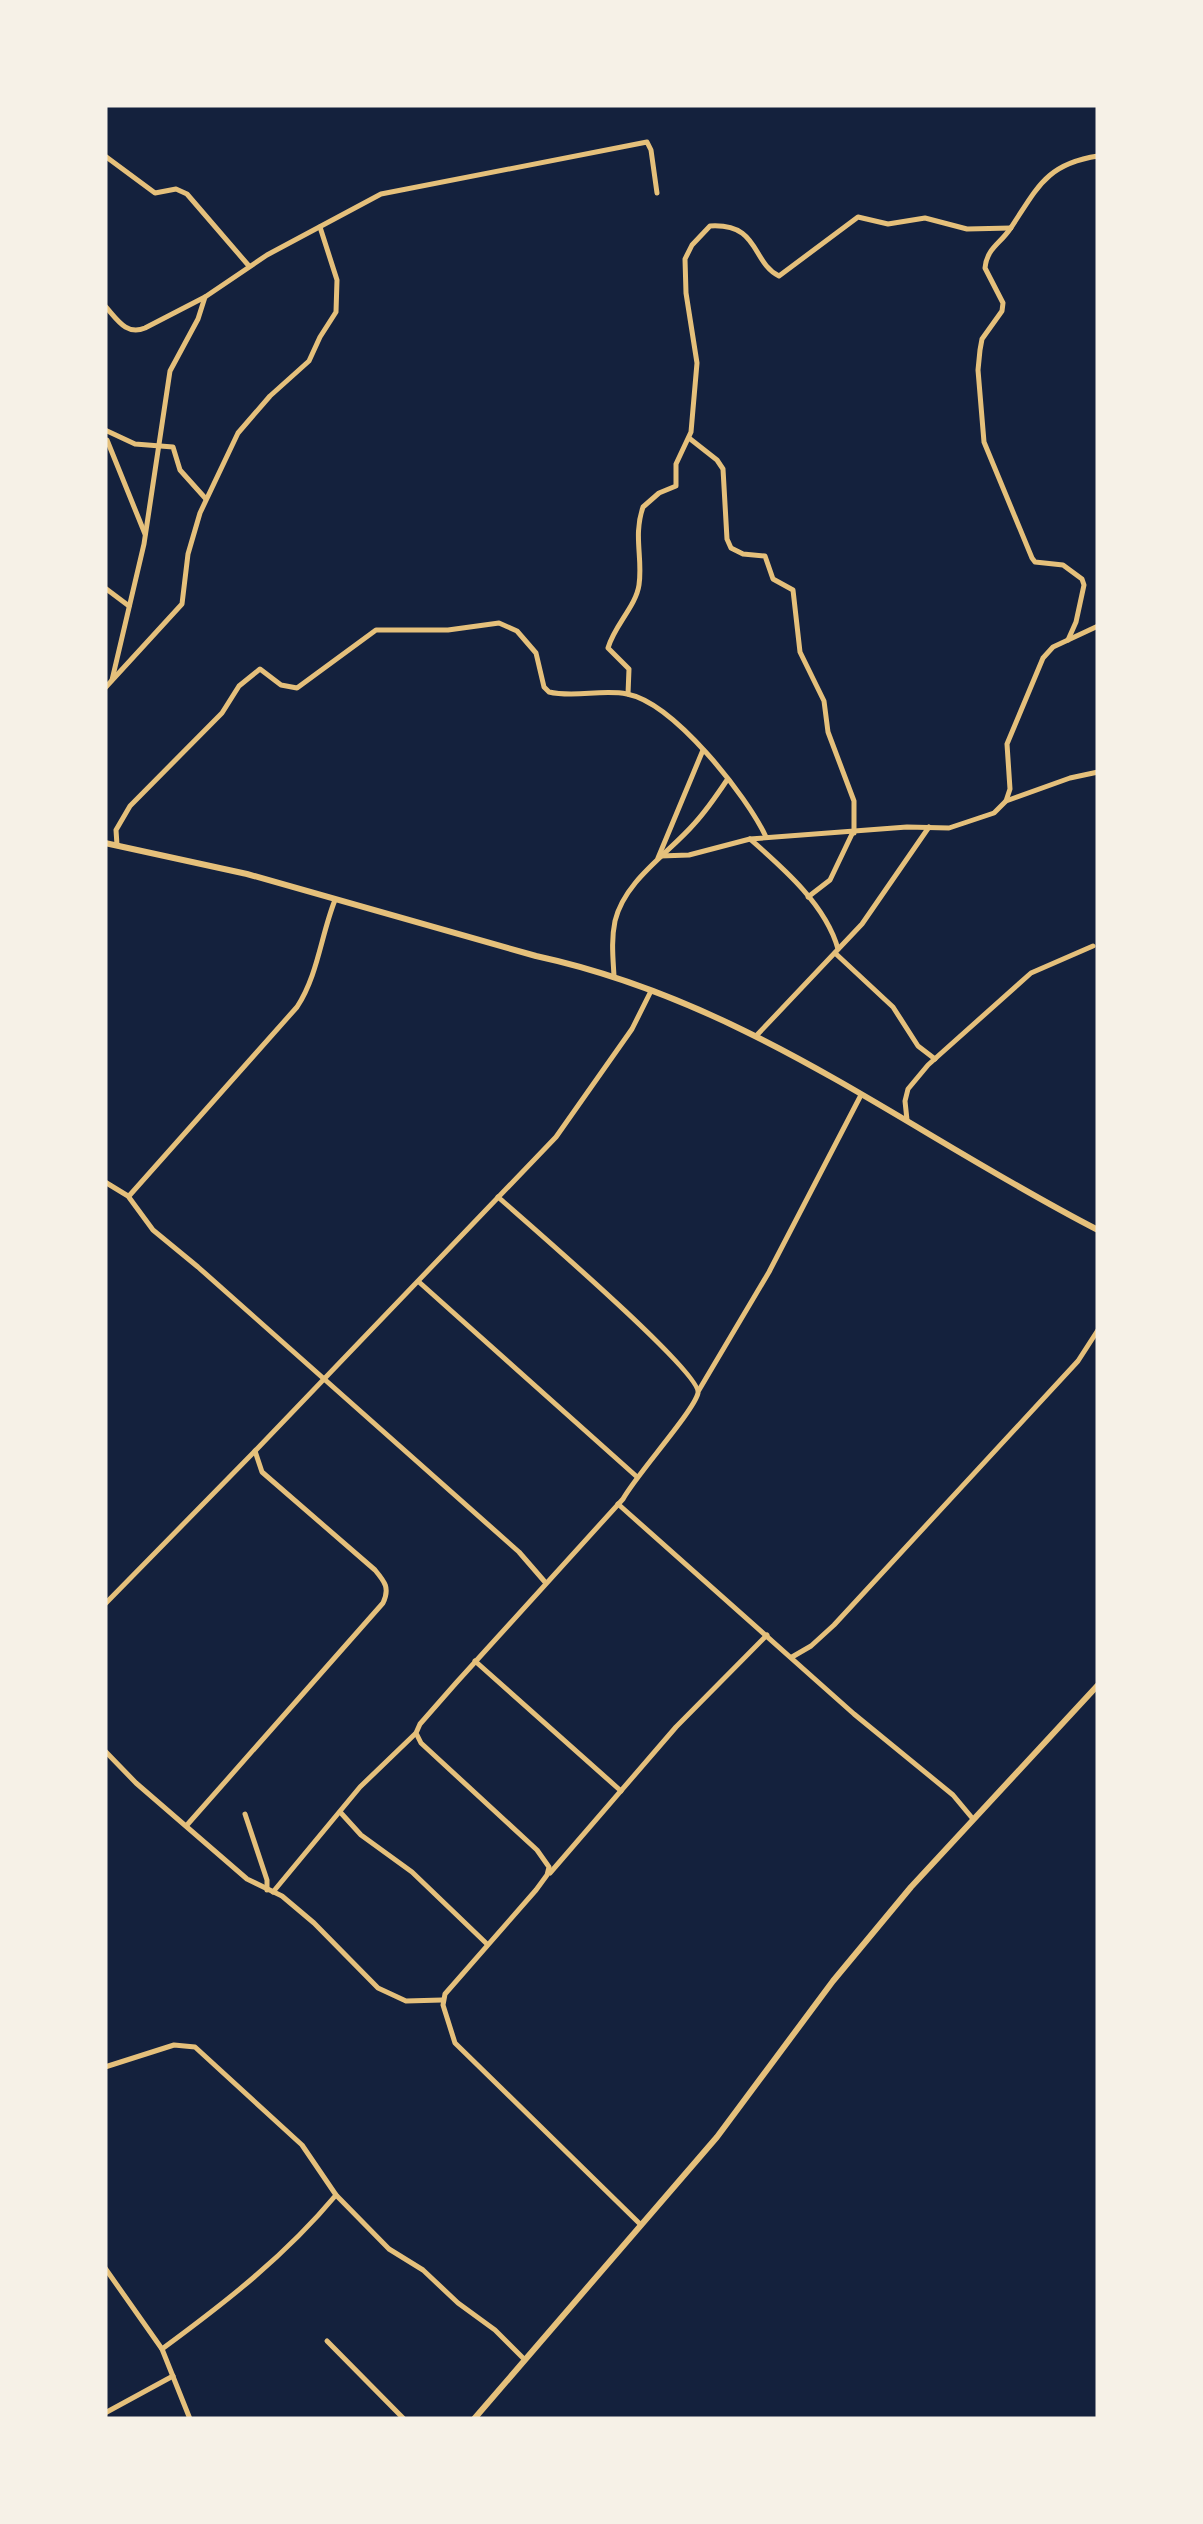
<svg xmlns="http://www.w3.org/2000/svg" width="1203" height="2524" font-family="'IBM Plex Sans',sans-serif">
	<rect width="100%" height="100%" fill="#14213d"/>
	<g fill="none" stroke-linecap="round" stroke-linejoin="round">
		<g stroke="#e5c07b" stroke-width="5">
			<polyline points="105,156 155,193 176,189 187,194 249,266"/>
			<path d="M105,306C117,319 126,336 145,328L205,297L267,255L381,194L647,142L651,150L657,193"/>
			<polyline points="105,430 135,444 173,447 180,470 206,499"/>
			<polyline points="689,438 717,460 723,469 727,539 731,548 743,554 765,556 773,579 793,590 800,652 824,701 828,732 854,801 854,833"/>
			<polyline points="107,440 145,534"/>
			<polyline points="105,588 129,606"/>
			<path d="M1068,640L1076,622L1084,585L1082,579L1063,565L1035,562L1032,558L984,442L978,370L980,350L982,339L1002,311L1003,303L985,268C987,248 1000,244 1010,229C1037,189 1045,164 1098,156"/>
			<polyline points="112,680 144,544 170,371 198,319 205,297"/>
			<polyline points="105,688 182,604 188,554 200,513 238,433 270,396 309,361 320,337 336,312 337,280 320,227"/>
			<path d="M628,694L629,669L608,648C614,626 636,606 639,585C643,558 633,536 643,507L659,493L676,486V464L691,432L697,363L686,293L685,259L692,245L710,226C760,223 751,262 779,276L858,217L888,224L925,218L967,229L1011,228"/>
			<polyline points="1006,801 1070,778 1098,772"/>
			<path d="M750,839C783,868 826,905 838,949"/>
			<path d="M117,845L116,830L130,806L222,713L239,686L260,669L281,685L297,688L376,630H448L499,623L517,631L536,653L544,687L549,692C574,698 602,689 627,694C674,703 747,796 766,837"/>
			<polyline points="660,856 689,855 750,839 907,827 949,828 994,813 1006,801 1010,789 1007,744 1043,658 1053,647 1098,626"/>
			<polyline points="658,858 703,750"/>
			<polyline points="808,897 830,880 852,834"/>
			<polyline points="835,953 893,1007 918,1046 935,1059"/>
			<path d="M614,976C613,958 611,940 615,921C625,880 668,854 694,824C706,811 717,795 727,780"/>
			<polyline points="757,1035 862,924 929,827"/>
			<polyline points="907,1120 905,1101 908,1089 928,1065 1031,973 1093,946"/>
			<polyline points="105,1182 128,1196 153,1230 198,1267 519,1552 545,1582"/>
			<path d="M129,1196L297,1007C318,975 321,935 335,900"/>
			<path d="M498,1197C525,1221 702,1373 698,1393C694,1411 636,1475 623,1499L456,1683L420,1724L416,1733L421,1743L537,1850L549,1867L547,1875L536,1890L445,1994L443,2005L455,2043L640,2224"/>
			<polyline points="419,1282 636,1476"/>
			<polyline points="699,1390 769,1272 861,1095"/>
			<polyline points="618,1504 854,1714 953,1795 973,1819"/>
			<polyline points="105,1604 255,1451"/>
			<polyline points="792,1657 811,1646 834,1625 1078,1361 1098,1330"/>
			<polyline points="475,1661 621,1791"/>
			<polyline points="105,1751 136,1783 247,1879 282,1896 314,1923 378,1988 406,2001 442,2000"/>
			<polyline points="341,1813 361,1835 412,1872 487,1944"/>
			<polyline points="245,1814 267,1880 267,1890"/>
			<path d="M187,1825L383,1603C390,1588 385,1582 375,1570L262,1472L255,1451L556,1137L632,1029L651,991"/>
			<polyline points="550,1873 676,1727 767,1635"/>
			<polyline points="273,1892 360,1787 415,1734"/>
			<polyline points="105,2067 174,2045 195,2047 302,2145 336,2195 389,2249 423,2270 458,2303 495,2330 524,2359"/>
			<polyline points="105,2268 162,2349 190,2419"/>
			<polyline points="327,2341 404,2419"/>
			<path d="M162,2349C226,2302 285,2256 336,2195"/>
			<polyline points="105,2413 173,2376"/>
		</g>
		<g stroke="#e5c07b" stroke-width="6">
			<path d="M105,843L247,874L536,956C749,1002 909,1133 1098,1230"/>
			<polyline points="474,2419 717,2137 833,1981 911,1887 1098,1685"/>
		</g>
	</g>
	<rect width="1203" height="2524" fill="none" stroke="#f6f1e7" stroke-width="215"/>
</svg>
